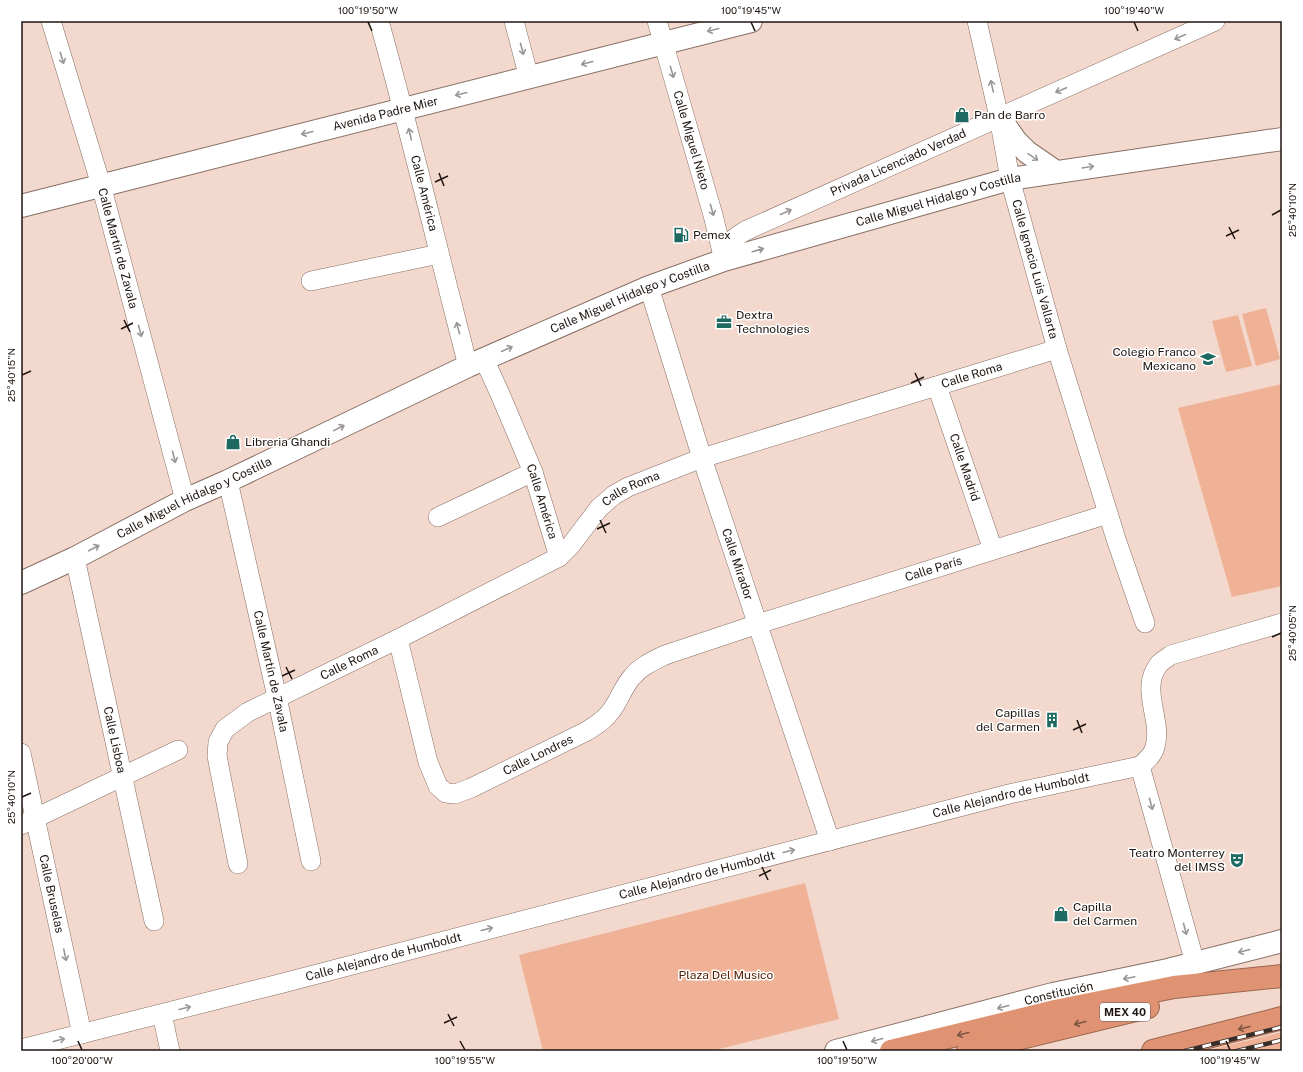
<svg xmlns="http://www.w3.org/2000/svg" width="1303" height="1072" font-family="'Public Sans',sans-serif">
	<rect width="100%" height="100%" fill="#f3d8cd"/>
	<g fill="#efb297">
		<polygon points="1266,308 1280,359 1256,366 1242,314"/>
		<polygon points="1238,315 1252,366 1226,372 1212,321"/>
		<polygon points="1282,384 1282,586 1232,597 1178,408"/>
		<polygon points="805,883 839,1019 711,1051 543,1051 519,955"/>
		<polygon points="1282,1032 1282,1051 1205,1051"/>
	</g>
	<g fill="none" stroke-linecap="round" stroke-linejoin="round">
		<g stroke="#876f65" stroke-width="20">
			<g id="street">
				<path id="s1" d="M51,21L101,185L185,500"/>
				<path id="s2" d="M379,21C411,135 438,251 468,366"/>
				<polyline points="514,21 529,78"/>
				<path id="s3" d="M657,21L713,215L724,260"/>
				<path id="s4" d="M977,21L999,117L1010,179L1057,349L1116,539L1145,623"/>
				<path id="s5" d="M729,259C728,240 732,239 747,230L1215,21"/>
				<polyline points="311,281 439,254"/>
				<path id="s6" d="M649,287L702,458L830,841"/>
				<path id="s7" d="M484,359L500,394L533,472L559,557"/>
				<path id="s8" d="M937,386L993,550"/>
				<path id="s9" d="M228,481L277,697L311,861"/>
				<polyline points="438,517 533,472"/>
				<path id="s10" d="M75,558L154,921"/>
				<path id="s11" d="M398,639L428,762L438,786L446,793L455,794L471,788L587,731C596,725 605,720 611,711C619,701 623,687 632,677C641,666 653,661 665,655L758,624L1108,514"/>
				<path id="s12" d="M21,753L82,1034"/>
				<polyline points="1140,766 1195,963"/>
				<polyline points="21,825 178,750"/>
				<path id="s13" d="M238,864L217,756L218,742L225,729L248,712L398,639L559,557L571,545L599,508L614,495L628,487L702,458L1057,349"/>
				<polyline points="162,1014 170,1051"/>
				<path id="s14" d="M21,1049L283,983L1009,794L1140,766C1146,761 1153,755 1155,747C1163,719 1139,690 1159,664C1162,661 1167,658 1171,655L1282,623"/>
			</g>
		</g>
		<g stroke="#876f65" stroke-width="24">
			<g id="secondary">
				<polyline points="999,117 1016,141 1027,152 1056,172"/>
				<path id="s15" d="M21,206L751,21"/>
				<path id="s16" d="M21,583L75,558L185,500L228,481L468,366L649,287L724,260L1010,179L1282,139"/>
				<path id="s17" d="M836,1051L1053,994L1168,970L1282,941"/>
			</g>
		</g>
		<g stroke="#9b6750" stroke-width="24">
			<g id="highway">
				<polyline points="891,1051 1055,1011 1174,987 1282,976"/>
				<polyline points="968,1051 1148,1007"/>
				<polyline points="1153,1051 1282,1018"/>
			</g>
		</g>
		<use href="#street" stroke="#fff" stroke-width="19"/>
		<use href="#secondary" stroke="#fff" stroke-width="22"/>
		<use href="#highway" stroke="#df9372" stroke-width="22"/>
		<g stroke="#382d28" stroke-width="4.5">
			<g id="rail">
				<polyline points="1185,1051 1282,1027"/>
				<polyline points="1237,1051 1282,1040"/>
			</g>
		</g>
		<use href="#rail" stroke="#fff" stroke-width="3" stroke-dasharray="9" stroke-linecap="butt"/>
	</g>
	<defs><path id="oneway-shaft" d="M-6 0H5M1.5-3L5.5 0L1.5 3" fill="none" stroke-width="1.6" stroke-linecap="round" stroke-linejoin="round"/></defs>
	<g stroke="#9a9694">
		<use href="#oneway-shaft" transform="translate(713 30) rotate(166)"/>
		<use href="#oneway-shaft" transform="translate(1180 37) rotate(156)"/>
		<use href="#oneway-shaft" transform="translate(522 49) rotate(75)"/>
		<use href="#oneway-shaft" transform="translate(62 58) rotate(73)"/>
		<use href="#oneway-shaft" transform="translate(587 63) rotate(165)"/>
		<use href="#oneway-shaft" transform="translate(672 72) rotate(74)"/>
		<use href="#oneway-shaft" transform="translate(992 86) rotate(-103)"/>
		<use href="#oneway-shaft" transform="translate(1061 90) rotate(157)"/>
		<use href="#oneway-shaft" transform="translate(461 94) rotate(166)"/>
		<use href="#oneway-shaft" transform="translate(307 133) rotate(166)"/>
		<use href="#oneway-shaft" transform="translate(410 134) rotate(-103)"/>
		<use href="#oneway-shaft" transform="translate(1033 157) rotate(34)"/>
		<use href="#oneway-shaft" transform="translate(1088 167) rotate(-9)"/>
		<use href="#oneway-shaft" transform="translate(712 210) rotate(74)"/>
		<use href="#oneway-shaft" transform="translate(786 212) rotate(-24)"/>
		<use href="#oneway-shaft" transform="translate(758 250) rotate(-16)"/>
		<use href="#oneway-shaft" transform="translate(458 328) rotate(-105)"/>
		<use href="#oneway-shaft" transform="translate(140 331) rotate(75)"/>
		<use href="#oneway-shaft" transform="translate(507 349) rotate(-24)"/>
		<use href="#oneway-shaft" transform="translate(339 428) rotate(-26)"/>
		<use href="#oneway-shaft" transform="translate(174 457) rotate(75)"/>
		<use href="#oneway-shaft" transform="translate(94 548) rotate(-28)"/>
		<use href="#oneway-shaft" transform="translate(1151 804) rotate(75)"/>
		<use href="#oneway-shaft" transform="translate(789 851) rotate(-14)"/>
		<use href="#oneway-shaft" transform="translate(487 929) rotate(-14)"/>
		<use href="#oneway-shaft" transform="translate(1185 929) rotate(75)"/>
		<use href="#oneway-shaft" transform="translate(1244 951) rotate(166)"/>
		<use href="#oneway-shaft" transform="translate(65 955) rotate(78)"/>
		<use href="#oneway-shaft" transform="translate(1129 978) rotate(168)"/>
		<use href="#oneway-shaft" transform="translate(1003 1007) rotate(165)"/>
		<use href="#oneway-shaft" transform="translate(185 1008) rotate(-14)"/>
		<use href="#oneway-shaft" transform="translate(59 1040) rotate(-14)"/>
		<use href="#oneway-shaft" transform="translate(877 1040) rotate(165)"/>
	</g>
	<g stroke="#7e5442">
		<use href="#oneway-shaft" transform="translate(1080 1023) rotate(166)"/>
		<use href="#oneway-shaft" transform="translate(1244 1028) rotate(166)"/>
		<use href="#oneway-shaft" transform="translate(963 1034) rotate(166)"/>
	</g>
	<path fill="none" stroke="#1e1511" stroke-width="1.5" d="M368,22L372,31M751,22L755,31M1134,22L1138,31M439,173L444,186M435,182L448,176M1272,215L1281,210M1229,227L1235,239M1226,236L1239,230M124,320L130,332M121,329L133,323M915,373L921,386M22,375L31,371M911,383L924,377M600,520L606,533M597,529L610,523M1272,637L1281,633M286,667L292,679M282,676L295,670M1077,720L1082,733M1073,730L1086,724M22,797L31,793M762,867L768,880M759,876L771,870M448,1014L454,1026M444,1023L457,1017M78,1041L82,1050M460,1041L465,1050M843,1041L847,1050M1226,1041L1230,1050"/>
	<defs>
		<g id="shop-bare" transform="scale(1.2)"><path d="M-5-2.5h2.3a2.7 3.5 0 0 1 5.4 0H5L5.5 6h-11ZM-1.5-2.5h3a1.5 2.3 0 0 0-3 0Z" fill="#1e6962" stroke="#fff" stroke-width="2.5" paint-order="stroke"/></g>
		<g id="fuel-bare" transform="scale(1.2)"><path d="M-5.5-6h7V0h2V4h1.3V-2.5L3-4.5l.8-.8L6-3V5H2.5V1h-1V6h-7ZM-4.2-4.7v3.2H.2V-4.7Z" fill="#1e6962" stroke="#fff" stroke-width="2.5" paint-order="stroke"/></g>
		<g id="office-bare" transform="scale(1.2)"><path d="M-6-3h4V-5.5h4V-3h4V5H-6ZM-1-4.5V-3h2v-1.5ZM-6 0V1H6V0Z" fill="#1e6962" stroke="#fff" stroke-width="2.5" paint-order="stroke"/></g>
		<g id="school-bare" transform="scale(1.2)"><path d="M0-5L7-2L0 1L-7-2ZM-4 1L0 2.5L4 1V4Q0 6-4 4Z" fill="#1e6962" stroke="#fff" stroke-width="2.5" paint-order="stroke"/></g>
		<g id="building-bare" transform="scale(1.2)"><path d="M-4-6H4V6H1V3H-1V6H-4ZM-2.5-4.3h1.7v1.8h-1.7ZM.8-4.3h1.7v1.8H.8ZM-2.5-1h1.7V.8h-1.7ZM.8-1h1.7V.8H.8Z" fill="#1e6962" stroke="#fff" stroke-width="2.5" paint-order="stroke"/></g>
		<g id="theatre-bare" transform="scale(1.2)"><path d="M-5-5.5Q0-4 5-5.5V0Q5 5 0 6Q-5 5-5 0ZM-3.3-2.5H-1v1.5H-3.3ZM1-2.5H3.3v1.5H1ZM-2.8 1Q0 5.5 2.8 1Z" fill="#1e6962" stroke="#fff" stroke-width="2.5" paint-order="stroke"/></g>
	</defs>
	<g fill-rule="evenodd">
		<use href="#shop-bare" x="962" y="115"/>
		<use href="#fuel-bare" x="681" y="235"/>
		<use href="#office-bare" x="724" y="322"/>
		<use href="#school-bare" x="1208" y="359"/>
		<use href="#shop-bare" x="233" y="442"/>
		<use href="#building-bare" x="1052" y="720"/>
		<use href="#theatre-bare" x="1237" y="860"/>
		<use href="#shop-bare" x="1061" y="914"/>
	</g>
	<g text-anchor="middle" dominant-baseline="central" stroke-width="3" stroke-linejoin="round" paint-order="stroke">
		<rect fill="#fff" stroke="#625b58" stroke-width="1" x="1100" y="1003" width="50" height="18" rx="3"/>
		<g font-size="11" font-weight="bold" fill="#1e1511">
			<text x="1125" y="1012">MEX 40</text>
		</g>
		<g font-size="12" fill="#1e1511" stroke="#fff">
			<text stroke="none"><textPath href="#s15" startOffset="376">Avenida Padre Mier</textPath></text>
			<text stroke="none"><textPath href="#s3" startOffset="124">Calle Miguel Nieto</textPath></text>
			<text stroke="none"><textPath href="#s5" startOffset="203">Privada Licenciado Verdad</textPath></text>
			<text stroke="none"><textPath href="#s2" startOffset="178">Calle América</textPath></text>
			<text stroke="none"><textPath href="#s16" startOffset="997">Calle Miguel Hidalgo y Costilla</textPath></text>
			<text stroke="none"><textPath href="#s1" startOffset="237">Calle Martín de Zavala</textPath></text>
			<text stroke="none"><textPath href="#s4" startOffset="255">Calle Ignacio Luis Vallarta</textPath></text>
			<text stroke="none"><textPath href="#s16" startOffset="673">Calle Miguel Hidalgo y Costilla</textPath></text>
			<text stroke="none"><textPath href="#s13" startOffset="976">Calle Roma</textPath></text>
			<text stroke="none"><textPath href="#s8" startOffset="86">Calle Madrid</textPath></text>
			<text stroke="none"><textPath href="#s13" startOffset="616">Calle Roma</textPath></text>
			<text stroke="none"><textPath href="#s16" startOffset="193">Calle Miguel Hidalgo y Costilla</textPath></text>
			<text stroke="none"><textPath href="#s7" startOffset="154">Calle América</textPath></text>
			<text stroke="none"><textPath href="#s6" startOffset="291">Calle Mirador</textPath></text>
			<text stroke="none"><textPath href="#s11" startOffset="712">Calle París</textPath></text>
			<text stroke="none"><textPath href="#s13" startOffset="280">Calle Roma</textPath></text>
			<text stroke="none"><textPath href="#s9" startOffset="195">Calle Martín de Zavala</textPath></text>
			<text stroke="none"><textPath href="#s10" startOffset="186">Calle Lisboa</textPath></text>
			<text stroke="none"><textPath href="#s11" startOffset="264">Calle Londres</textPath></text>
			<text stroke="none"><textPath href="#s14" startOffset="1022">Calle Alejandro de Humboldt</textPath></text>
			<text stroke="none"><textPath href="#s14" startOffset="698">Calle Alejandro de Humboldt</textPath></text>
			<text stroke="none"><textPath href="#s12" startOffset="144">Calle Bruselas</textPath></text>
			<text stroke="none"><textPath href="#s14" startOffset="374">Calle Alejandro de Humboldt</textPath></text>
			<text stroke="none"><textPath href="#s17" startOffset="230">Constitución</textPath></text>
		</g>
		<g font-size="12" fill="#1e1511" stroke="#fff" text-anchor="start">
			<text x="974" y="115">Pan de Barro</text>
			<text x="693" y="235">Pemex</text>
			<text x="736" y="315">Dextra<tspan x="736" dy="14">Technologies</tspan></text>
			<text x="1196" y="352" text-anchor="end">Colegio Franco<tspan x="1196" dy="14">Mexicano</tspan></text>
			<text x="245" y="442">Libreria Ghandi</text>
			<text x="1040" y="713" text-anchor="end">Capillas<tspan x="1040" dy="14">del Carmen</tspan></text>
			<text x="1225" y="853" text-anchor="end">Teatro Monterrey<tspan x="1225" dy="14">del IMSS</tspan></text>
			<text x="1073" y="907">Capilla<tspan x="1073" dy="14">del Carmen</tspan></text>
		</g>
		<g font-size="12" fill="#552105" stroke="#fff">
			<text x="726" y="975">Plaza Del Musico</text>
		</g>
	</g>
	<rect width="1303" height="1072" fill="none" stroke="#ffffff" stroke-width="44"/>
	<rect x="22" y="22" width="1259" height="1028" fill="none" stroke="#1e1511" stroke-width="1.5"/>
	<g font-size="10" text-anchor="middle" fill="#1e1511">
		<text x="368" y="14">100°19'50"W</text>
		<text x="751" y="14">100°19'45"W</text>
		<text x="1134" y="14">100°19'40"W</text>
		<text transform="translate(1292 210) rotate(-90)" y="4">25°40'10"N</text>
		<text transform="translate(11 375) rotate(-90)" y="4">25°40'15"N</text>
		<text transform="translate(1292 633) rotate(-90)" y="4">25°40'05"N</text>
		<text transform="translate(11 797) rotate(-90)" y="4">25°40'10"N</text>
		<text x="82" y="1064">100°20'00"W</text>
		<text x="465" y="1064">100°19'55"W</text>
		<text x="847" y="1064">100°19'50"W</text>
		<text x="1230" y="1064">100°19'45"W</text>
	</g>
</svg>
